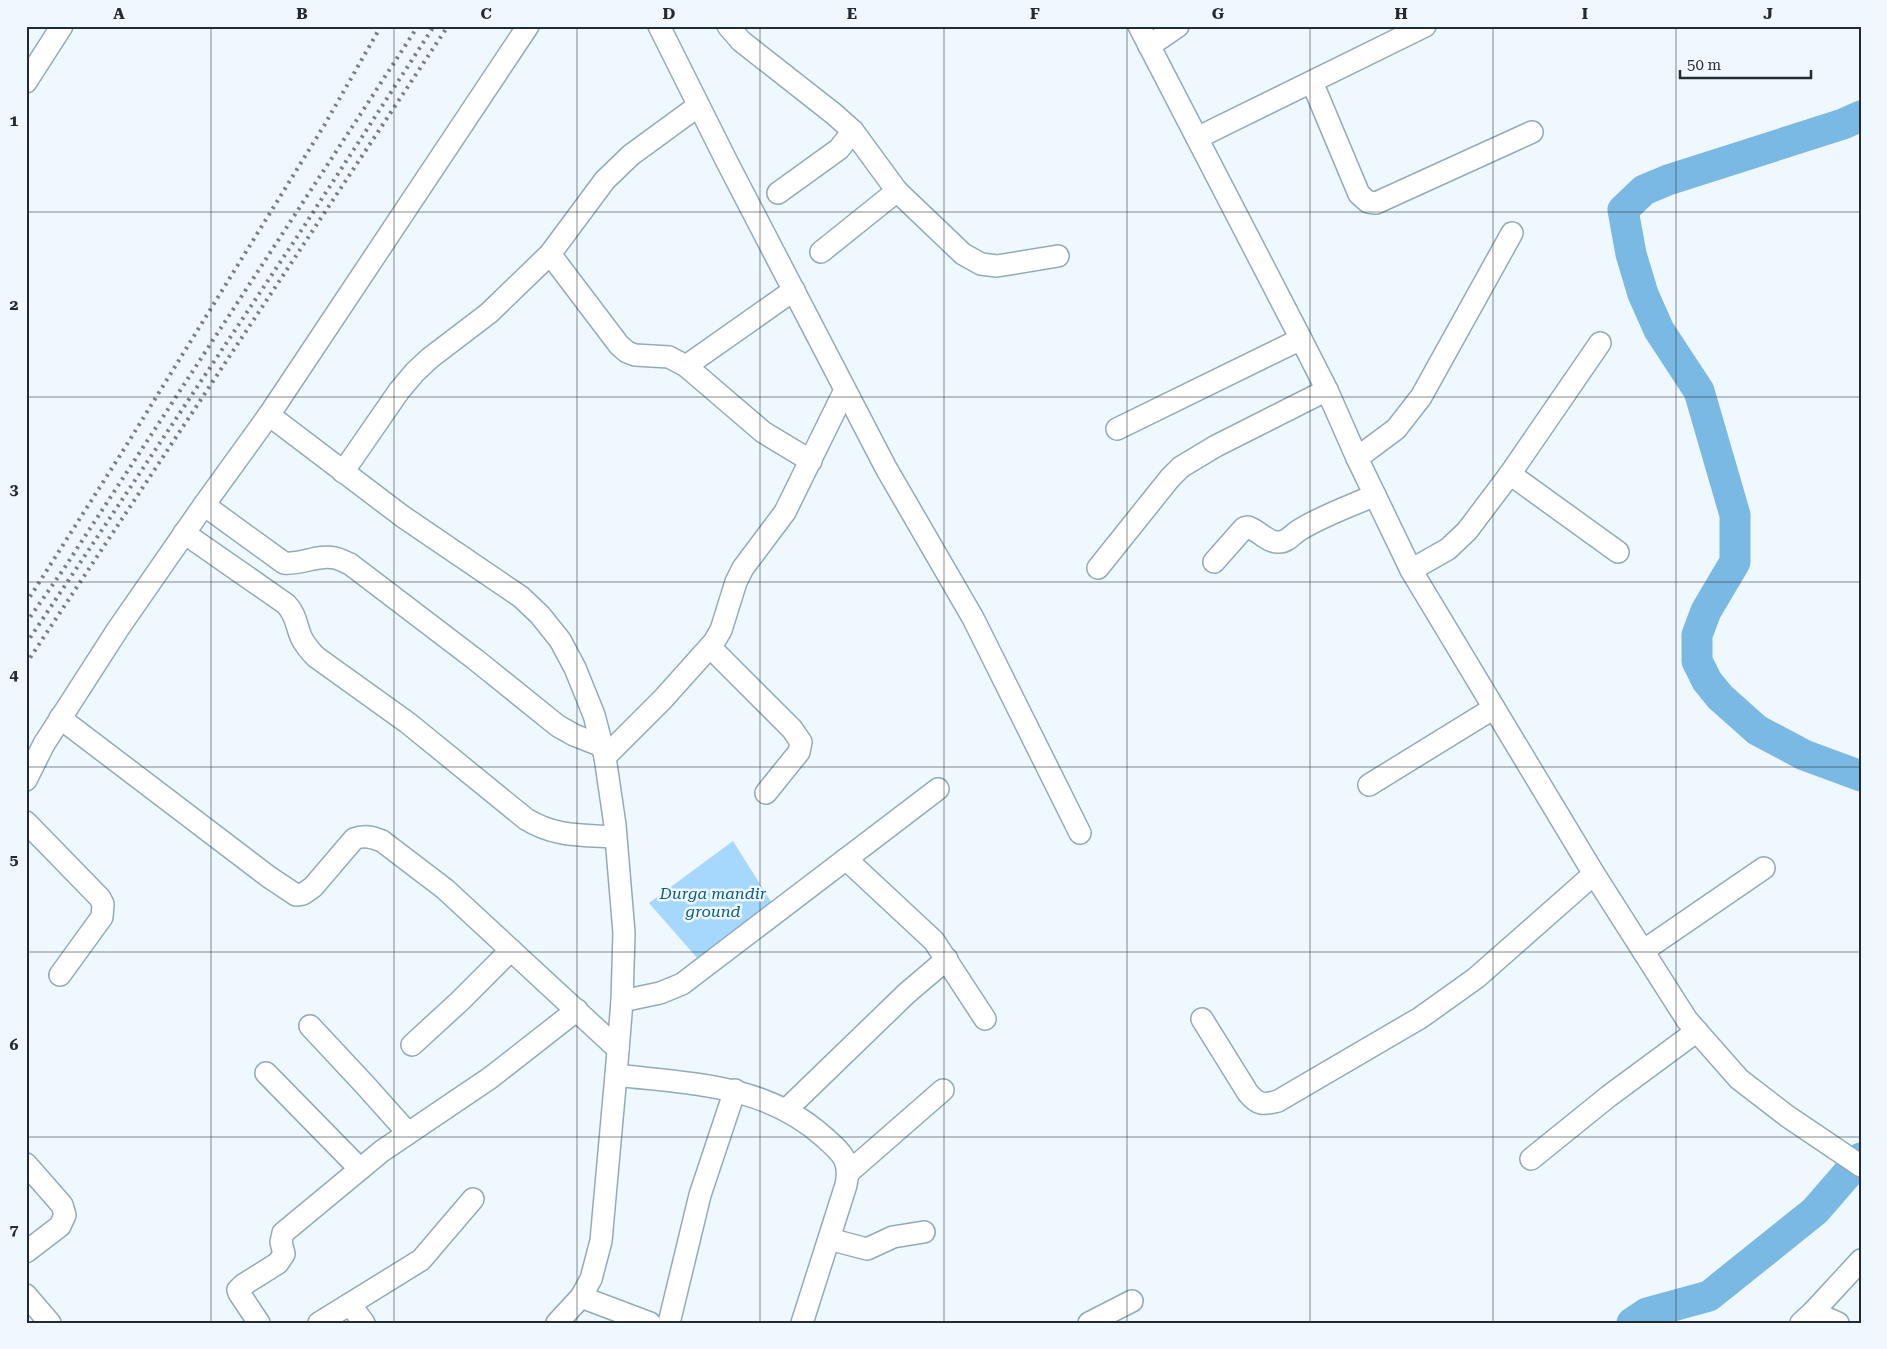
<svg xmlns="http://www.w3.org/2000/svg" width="1887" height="1349" font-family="'Roboto Serif',serif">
	<rect width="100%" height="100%" fill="#eff8fe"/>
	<polygon fill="#a5d8fc" points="733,841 773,905 698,959 649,903"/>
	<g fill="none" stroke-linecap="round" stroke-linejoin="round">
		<g stroke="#7ab9e4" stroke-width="31">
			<polyline points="1861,116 1843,124 1668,180 1644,190 1623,210 1631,254 1643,294 1659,330 1699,391 1735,515 1735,562 1706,611 1697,635 1697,661 1707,681 1720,697 1757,730 1804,755 1861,776"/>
			<polyline points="1632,1323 1647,1313 1709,1296 1815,1211 1861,1158"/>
		</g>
		<g stroke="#94aab9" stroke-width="24">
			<g id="minor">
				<polyline points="659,26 727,162 886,468 973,618 1080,833"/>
				<polyline points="728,26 741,41 834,114 853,131 897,191 963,254 981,264 997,266 1058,256"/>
				<polyline points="1139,26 1301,339 1327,390 1357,458 1411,570 1594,874 1687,1020 1739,1079 1787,1116 1861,1166"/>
				<polyline points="1149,46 1178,26"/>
				<polyline points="26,82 62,26"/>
				<polyline points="1312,82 1359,194 1368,202 1376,203 1532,132"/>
				<polyline points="1197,138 1425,26"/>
				<polyline points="778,193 839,149 853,131"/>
				<polyline points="821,252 897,191"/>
				<polyline points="550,254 619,345 627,352 635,355 669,357 686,366 763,432 811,461"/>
				<polyline points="686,366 794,290"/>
				<polyline points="269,415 402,516 521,597 540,615 560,640 575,668 594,715 605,757 615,825 624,933 622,1001 616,1075 601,1241 591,1279 581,1297 557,1323"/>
				<polyline points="1117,429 1301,339"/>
				<polyline points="1357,458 1396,429 1421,397 1512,233"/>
				<polyline points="343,472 399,391 415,372 430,358 489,313 550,254 605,180 631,155 698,106"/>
				<polyline points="1510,474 1618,552"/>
				<path d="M204,505L284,563C301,565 318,554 335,558C340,559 345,562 350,564L476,660L558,726L574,735L602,746"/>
				<path d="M184,533L286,604C296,614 296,625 301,637C305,645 310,651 316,657L408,723L526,819C555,837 582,835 615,837"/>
				<path d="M1214,562L1244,528L1248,527C1258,530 1268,543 1279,542C1287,542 1292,535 1298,531C1319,517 1351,506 1375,495"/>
				<polyline points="1098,568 1170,478 1181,467 1216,446 1327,390"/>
				<polyline points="1411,570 1448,549 1467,531 1510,474 1600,343"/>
				<polyline points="710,647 792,729 801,742 799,752 766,793"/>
				<path d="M60,718L269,877L296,895L303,894L313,887L354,839C364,835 372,837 382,841L445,889L618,1049"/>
				<polyline points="605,757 663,699 714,642 721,630 736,582 743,568 785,512 845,390"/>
				<polyline points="26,780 44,744 118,629 204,505 269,415 528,26"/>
				<polyline points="1369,785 1494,708"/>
				<polyline points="26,822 100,898 103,904 102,917 60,975"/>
				<polyline points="846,859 934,941 985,1019"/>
				<polyline points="1643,951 1764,868"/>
				<polyline points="622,1001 660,993 682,984 938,789"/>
				<path d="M1202,1019L1248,1093C1258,1105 1263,1105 1278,1101L1420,1018L1476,978L1594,874"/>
				<polyline points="310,1026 366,1086 408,1133"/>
				<polyline points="412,1045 460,1001 511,950"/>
				<polyline points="266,1073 360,1169"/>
				<path d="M616,1075C692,1084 765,1084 824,1137C842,1153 851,1160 846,1185L802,1323"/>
				<polyline points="786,1110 907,993 947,959"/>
				<polyline points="1531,1159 1609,1096 1697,1031"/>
				<polyline points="26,1164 62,1205 65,1215 60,1226 26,1252"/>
				<polyline points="849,1172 943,1090"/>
				<polyline points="829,1239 867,1249 893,1237 924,1232"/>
				<polyline points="26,1295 50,1323"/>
				<polyline points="581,1297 650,1323"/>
				<polyline points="350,1304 364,1323"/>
				<polyline points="1813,1312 1838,1323"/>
				<polyline points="259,1323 239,1293 238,1290 243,1285 278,1263 284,1254 281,1242 283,1233 382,1151 490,1078 577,1010"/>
				<polyline points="319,1323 421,1260 473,1199"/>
				<polyline points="669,1323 700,1195 735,1090"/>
				<polyline points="1089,1323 1132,1301"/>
				<polyline points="1801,1323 1813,1312 1861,1260"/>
			</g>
		</g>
		<use href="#minor" stroke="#fff" stroke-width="21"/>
		<g stroke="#767f85" stroke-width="4" stroke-dasharray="2.5 5" stroke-linecap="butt">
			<polyline points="26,603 121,454 325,124 381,26"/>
			<polyline points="26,623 63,570 418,26"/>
			<polyline points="26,644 297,237 434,26"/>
			<polyline points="26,664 448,26"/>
		</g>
	</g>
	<path fill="none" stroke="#222b31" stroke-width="1" stroke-opacity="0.55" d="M211,26V1323M394,26V1323M577,26V1323M760,26V1323M944,26V1323M1127,26V1323M1310,26V1323M1493,26V1323M1676,26V1323M26,212H1861M26,397H1861M26,582H1861M26,767H1861M26,952H1861M26,1137H1861"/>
	<g text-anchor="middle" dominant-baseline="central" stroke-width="5" stroke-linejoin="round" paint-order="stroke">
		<g font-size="16" font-style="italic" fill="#0b5982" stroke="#eff8fe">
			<text x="713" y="893">Durga mandir<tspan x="713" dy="18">ground</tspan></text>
		</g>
	</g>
	<rect width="1887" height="1349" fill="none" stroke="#eff8fe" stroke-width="55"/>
	<path d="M1680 70v8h131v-8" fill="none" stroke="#222b31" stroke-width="2.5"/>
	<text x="1687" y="70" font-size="15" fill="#222b31" stroke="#eff8fe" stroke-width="4" paint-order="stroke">50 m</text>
	<rect x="28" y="28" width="1832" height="1294" fill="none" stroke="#222b31" stroke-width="2"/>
	<g font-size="16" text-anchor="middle" font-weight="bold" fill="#222b31">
		<text x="119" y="19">A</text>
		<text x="302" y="19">B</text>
		<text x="486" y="19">C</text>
		<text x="669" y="19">D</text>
		<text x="852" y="19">E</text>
		<text x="1035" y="19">F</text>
		<text x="1218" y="19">G</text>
		<text x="1401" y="19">H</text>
		<text x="1585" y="19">I</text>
		<text x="1768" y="19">J</text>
		<text x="14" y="126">1</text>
		<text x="14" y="310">2</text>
		<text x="14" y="495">3</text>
		<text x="14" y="680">4</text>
		<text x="14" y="865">5</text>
		<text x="14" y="1050">6</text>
		<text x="14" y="1235">7</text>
	</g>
</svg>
